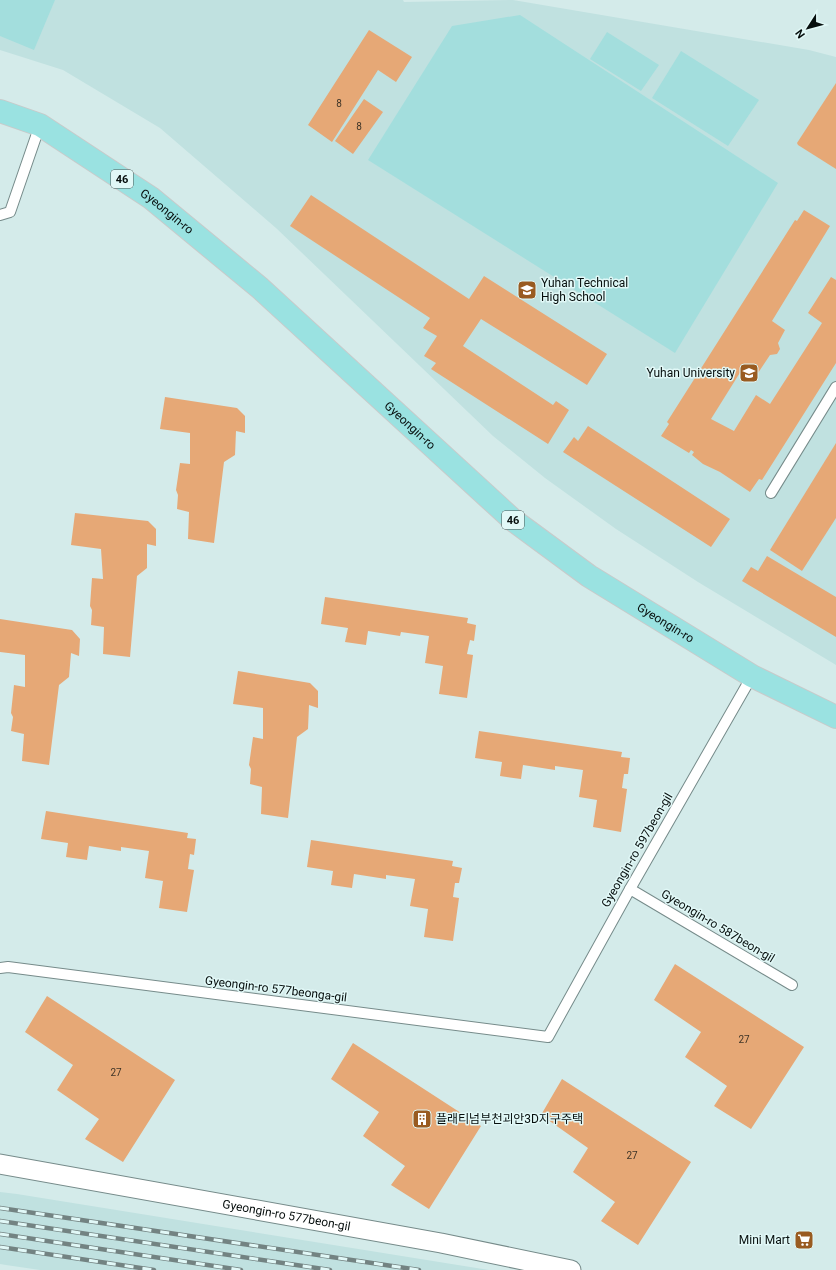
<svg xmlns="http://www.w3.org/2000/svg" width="836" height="1270" font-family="Roboto,'Noto Sans KR',sans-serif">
	<rect width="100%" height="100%" fill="#d4ebea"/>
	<g fill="#c0e1e0">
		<polygon points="0,0 403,0 404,2 513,0 809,50 836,57 836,665 698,582 616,529 545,478 493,436 276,228 160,128 63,70 0,50"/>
		<polygon points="0,1192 17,1194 489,1270 40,1270 6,1265 0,1264"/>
	</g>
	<g fill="#a3dedd">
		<polygon points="0,0 55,0 34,50 0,36"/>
		<polygon points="520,15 778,183 675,353 368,160 452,26"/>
		<polygon points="607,32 659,65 641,91 590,59"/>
		<polygon points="681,51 759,100 728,146 652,98"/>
	</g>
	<g fill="#e6a876">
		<polygon points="369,30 412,57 396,82 378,70 332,142 308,125"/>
		<polygon points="836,83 836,169 798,145 797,143"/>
		<polygon points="364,99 383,112 353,154 335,141"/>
		<polygon points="311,195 469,299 484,276 607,354 587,385 481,319 463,346 553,405 556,401 569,410 548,444 431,369 436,363 424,356 437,336 423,328 430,318 290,226"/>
		<polygon points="804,210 830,226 772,321 785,330 778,343 780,349 777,354 770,355 754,379 741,371 711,419 734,431 756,395 770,404 822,323 808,313 831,277 836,280 836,363 762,480 759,479 750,492 720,472 703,464 692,455 694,452 691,450 689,453 661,436 669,424 667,422 795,220 797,221"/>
		<polygon points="165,397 237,408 245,416 245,433 236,431 235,455 224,462 214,543 188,539 189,512 177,509 178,495 176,490 180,463 190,464 190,433 160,429"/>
		<polygon points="588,426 730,519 711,547 563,452 574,437 578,441"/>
		<polygon points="836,443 836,518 802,571 770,550"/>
		<polygon points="75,513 148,521 156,529 156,546 147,544 147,568 137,576 130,657 103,654 104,627 91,625 92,610 90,606 92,578 103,579 101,549 71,545"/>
		<polygon points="767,556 836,597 836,637 742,581 751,567 758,571"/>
		<polygon points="325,597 468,618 467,623 476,625 474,641 470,640 467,654 473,655 467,698 439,694 443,666 425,663 429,636 401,632 400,636 368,631 366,645 345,642 348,628 321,624"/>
		<polygon points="0,619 72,630 80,639 79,656 71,653 69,677 59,685 49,765 22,761 24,734 11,731 13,717 11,713 14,685 25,687 25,655 0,652"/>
		<polygon points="238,671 310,683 318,691 318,708 309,705 308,729 297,737 288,818 261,814 262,787 250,784 251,769 249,765 253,737 263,739 263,708 233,704"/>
		<polygon points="479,731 622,752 621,757 630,758 628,774 624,774 622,788 627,789 621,832 593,827 597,800 579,797 583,770 555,766 555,770 523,765 521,779 500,776 502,762 475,758"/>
		<polygon points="46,811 188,833 187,838 196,839 194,855 190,854 188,869 194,870 187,912 159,908 163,881 145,878 149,851 121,847 121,851 89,846 87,860 66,857 68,843 41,839"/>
		<polygon points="311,840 453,861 452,866 462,868 459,883 455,883 453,897 459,898 453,941 424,937 428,909 410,906 415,879 386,875 386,879 354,874 352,888 331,885 333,871 307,867"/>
		<polygon points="675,964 804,1047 751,1129 714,1106 727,1086 685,1057 701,1032 654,1000"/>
		<polygon points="47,996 175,1080 123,1162 85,1139 99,1119 57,1090 73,1065 25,1032"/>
		<polygon points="353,1043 481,1126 429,1209 391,1185 405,1166 363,1136 379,1112 331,1079"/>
		<polygon points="562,1079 691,1162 638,1245 601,1221 615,1202 573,1172 588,1148 541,1115"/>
	</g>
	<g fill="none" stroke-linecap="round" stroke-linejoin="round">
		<g stroke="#768b8a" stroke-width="12">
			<g id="service">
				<polyline points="0,215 10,212 40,125"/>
				<polyline points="771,493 836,387"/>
				<polyline points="630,889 792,985"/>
				<polyline points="0,968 8,967 548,1037 630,889 752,676"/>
			</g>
		</g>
		<g stroke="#768b8a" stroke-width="21">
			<g id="minor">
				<path id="s1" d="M0,1164L441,1243L571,1270"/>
			</g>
		</g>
		<g stroke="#c8caca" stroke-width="24">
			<g id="primary">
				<path id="s2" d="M0,111L40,125L151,198L260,288L513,520L589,576L752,676L836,717"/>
			</g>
		</g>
		<use href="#service" stroke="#fff" stroke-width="10"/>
		<use href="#minor" stroke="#fff" stroke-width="19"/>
		<use href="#primary" stroke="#9ae2e1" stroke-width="22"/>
		<g stroke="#738382" stroke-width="4.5">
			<g id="rail">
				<polyline points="0,1208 419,1270"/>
				<polyline points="0,1221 330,1270"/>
				<polyline points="0,1234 241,1270"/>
				<polyline points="0,1247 154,1270"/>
			</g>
		</g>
		<use href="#rail" stroke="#e1f8f7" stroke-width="3" stroke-dasharray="9" stroke-linecap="butt"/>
	</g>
	<defs>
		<g id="school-square" transform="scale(1)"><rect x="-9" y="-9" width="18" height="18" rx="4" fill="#995b21" stroke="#e1f8f7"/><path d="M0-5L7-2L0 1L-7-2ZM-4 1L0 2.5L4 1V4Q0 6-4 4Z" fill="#fff"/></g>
		<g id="university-square" transform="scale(1)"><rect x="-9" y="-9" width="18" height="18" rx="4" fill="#995b21" stroke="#e1f8f7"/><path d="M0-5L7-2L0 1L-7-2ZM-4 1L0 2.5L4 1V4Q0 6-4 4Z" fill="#fff"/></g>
		<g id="building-square" transform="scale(1)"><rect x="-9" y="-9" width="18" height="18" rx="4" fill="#995b21" stroke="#e1f8f7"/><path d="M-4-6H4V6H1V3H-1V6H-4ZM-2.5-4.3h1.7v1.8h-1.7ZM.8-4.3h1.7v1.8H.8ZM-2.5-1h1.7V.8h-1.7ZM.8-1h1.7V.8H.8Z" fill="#fff"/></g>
		<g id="supermarket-square" transform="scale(1)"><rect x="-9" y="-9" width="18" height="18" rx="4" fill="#995b21" stroke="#e1f8f7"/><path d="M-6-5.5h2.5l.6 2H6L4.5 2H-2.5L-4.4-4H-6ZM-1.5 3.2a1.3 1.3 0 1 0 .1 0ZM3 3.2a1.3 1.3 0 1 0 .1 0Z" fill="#fff"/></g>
	</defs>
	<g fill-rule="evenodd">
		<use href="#school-square" x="527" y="290"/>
		<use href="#university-square" x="749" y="373"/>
		<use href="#building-square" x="422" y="1119"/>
		<use href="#supermarket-square" x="804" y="1240"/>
	</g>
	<g text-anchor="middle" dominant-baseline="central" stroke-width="3" stroke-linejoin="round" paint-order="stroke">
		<g font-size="10" fill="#3e3427">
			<text x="339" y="103">8</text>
			<text x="359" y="126">8</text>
			<text x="744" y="1039">27</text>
			<text x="116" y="1072">27</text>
			<text x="632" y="1155">27</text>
		</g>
		<g fill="#e1f8f7" stroke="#485453" stroke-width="1">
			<rect x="111" y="170" width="22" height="18" rx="3"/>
			<rect x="502" y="511" width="22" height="18" rx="3"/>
		</g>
		<g font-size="11" font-weight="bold" fill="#060e0d">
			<text x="122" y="179">46</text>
			<text x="513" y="520">46</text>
		</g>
		<g font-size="12" fill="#060e0d" stroke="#e1f8f7">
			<text stroke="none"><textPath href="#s2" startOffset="196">Gyeongin-ro</textPath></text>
			<text stroke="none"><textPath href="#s2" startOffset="520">Gyeongin-ro</textPath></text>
			<text stroke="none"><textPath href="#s2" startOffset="844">Gyeongin-ro</textPath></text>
			<text transform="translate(637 850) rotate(-60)">Gyeongin-ro 597beon-gil</text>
			<text transform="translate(718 926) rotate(31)">Gyeongin-ro 587beon-gil</text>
			<text transform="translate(276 989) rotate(7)">Gyeongin-ro 577beonga-gil</text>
			<text stroke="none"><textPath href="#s1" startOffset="291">Gyeongin-ro 577beon-gil</textPath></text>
		</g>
		<g font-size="12" fill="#060e0d" stroke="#e1f8f7" text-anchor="start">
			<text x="541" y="283">Yuhan Technical<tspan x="541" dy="14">High School</tspan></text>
			<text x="735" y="373" text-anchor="end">Yuhan University</text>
			<text x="436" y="1119">플래티넘부천괴안3D지구주택</text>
			<text x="790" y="1240" text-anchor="end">Mini Mart</text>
		</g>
	</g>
	<g transform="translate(808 28) rotate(234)" stroke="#e1f8f7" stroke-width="3" paint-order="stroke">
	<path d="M0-3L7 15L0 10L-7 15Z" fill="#060e0d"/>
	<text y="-6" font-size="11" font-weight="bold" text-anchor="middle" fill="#060e0d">N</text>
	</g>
</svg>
